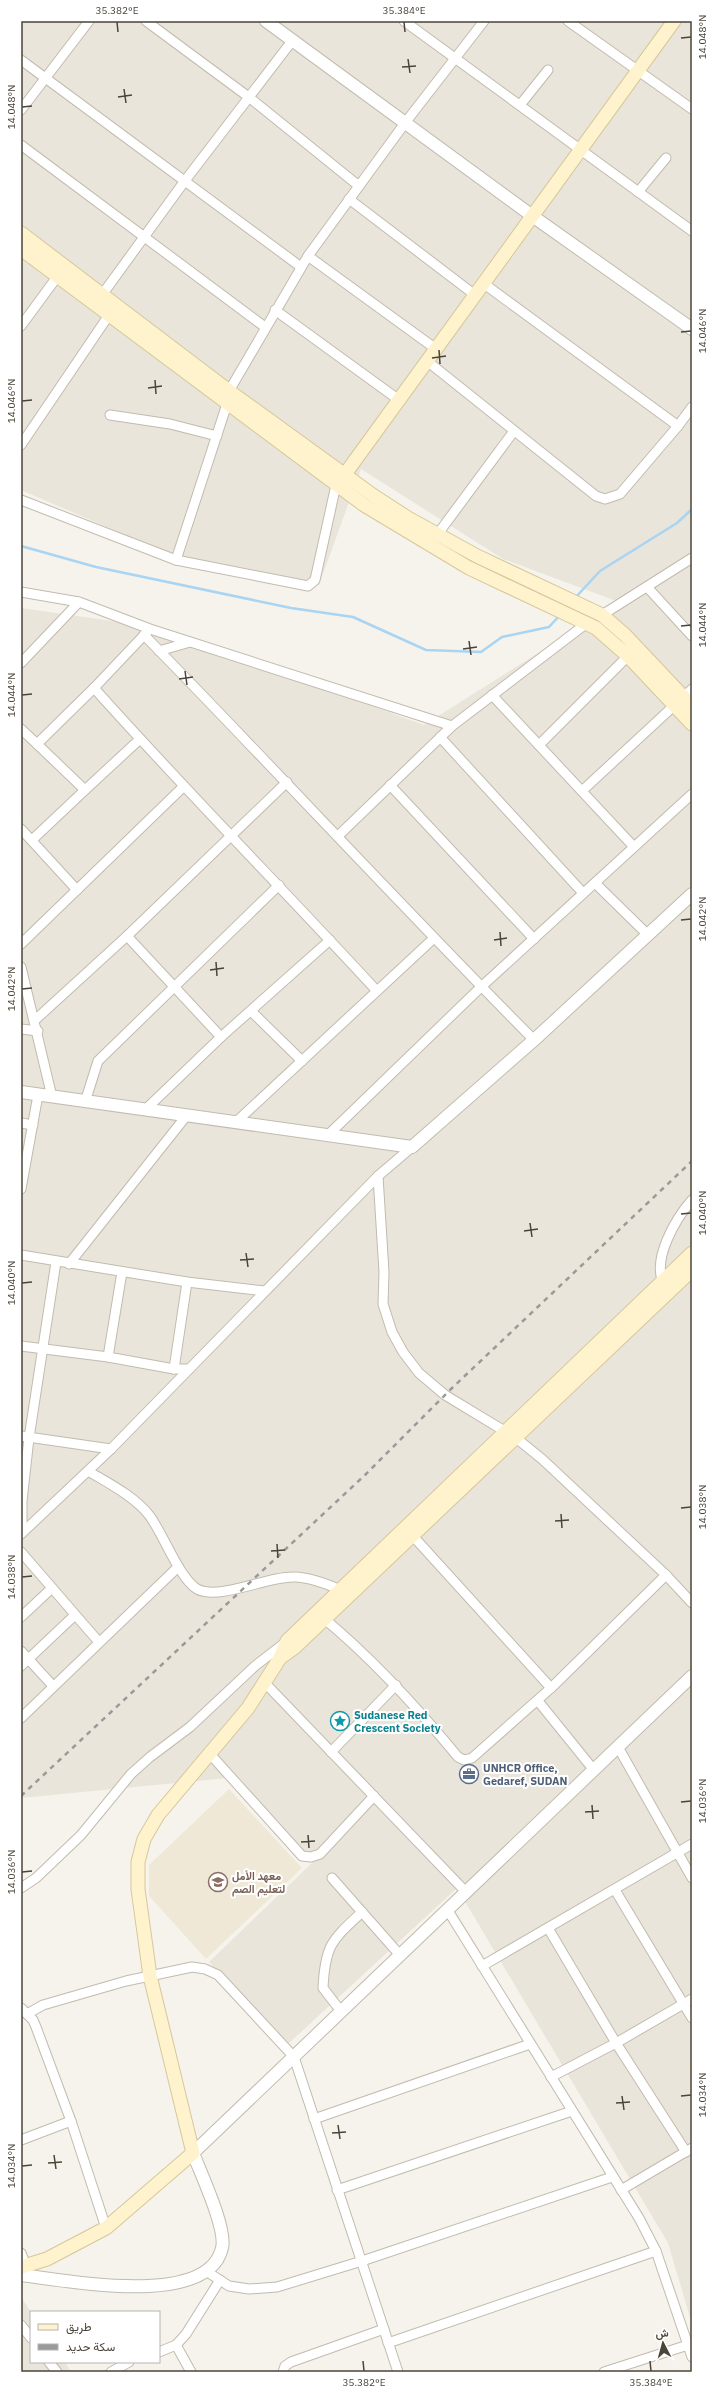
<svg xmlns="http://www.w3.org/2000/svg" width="713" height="2393" font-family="'IBM Plex Sans',Vazirmatn,sans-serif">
	<rect width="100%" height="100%" fill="#f6f3ec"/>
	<g fill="#eae5da">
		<polygon points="21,21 692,21 692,2324 668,2243 457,1888 288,2044 209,1962 312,1863 238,1777 21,1798 21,608 154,627 424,725 619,602 503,559 361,469 319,585 169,554 21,490"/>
		<polygon points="21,2297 31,2312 31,2362 65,2362 71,2372 21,2372"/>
	</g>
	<polygon fill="#efe8d6" points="229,1789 302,1868 206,1959 149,1896 149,1865"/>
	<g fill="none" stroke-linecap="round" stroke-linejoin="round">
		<g stroke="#a9d4f2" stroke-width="2.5">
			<polyline points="21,546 96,567 291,608 353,617 426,650 481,652 502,637 549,627 560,615"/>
			<polyline points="575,598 600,571 677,523 692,509"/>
		</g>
		<g stroke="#c2bbae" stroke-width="11">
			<g id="minor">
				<polyline points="146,21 250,98 359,186"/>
				<polyline points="404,21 692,231"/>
				<polyline points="568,21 692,109"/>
				<polyline points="21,60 301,267"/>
				<polyline points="520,105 548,70"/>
				<polyline points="21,110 89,21"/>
				<polyline points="21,145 265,327"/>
				<polyline points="638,192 666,158"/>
				<polyline points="349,199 475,295"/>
				<polyline points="308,256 436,349"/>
				<polyline points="483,283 678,426"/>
				<polyline points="99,299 184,182 292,41"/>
				<polyline points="275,310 399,400"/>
				<polyline points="21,326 57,277"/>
				<polyline points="427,361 596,496 605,499 620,494 678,426 692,407"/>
				<polyline points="229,391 308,256 405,123 484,21"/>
				<polyline points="110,415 170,424 217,436"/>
				<polyline points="21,445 109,315"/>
				<polyline points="21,500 176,560 308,586 315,580 336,485"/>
				<polyline points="437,535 514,431"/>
				<polyline points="176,560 227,404"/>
				<polyline points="648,588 692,636"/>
				<polyline points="21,592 79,602 150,629 452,726 587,623"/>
				<polyline points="602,615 692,558"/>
				<path d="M144,635C275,769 402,907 534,1040"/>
				<polyline points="159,651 190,642"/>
				<polyline points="21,663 79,602"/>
				<path d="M94,688C186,791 283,889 376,990"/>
				<polyline points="492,695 634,847"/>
				<polyline points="21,729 37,744 94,688 148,631"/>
				<polyline points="440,737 583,893"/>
				<polyline points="37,744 85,790 140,739"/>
				<polyline points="539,745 628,656"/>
				<polyline points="390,785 534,939"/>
				<polyline points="583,790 692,689"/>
				<polyline points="21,829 77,890"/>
				<polyline points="338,836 452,726"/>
				<polyline points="32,840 85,790"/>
				<polyline points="595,883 648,935"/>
				<polyline points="127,936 221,1037"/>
				<polyline points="21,944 183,787"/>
				<polyline points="21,967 52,1097"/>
				<polyline points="251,1011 302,1061"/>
				<polyline points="35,1020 127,936 287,782"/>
				<polyline points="21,1029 38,1031"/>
				<polyline points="85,1102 98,1061 279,885"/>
				<polyline points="146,1109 221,1037 330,940"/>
				<polyline points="236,1122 433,939"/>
				<polyline points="21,1123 33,1125"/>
				<polyline points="327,1136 481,987 692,794"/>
				<polyline points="378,1176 384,1272 383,1304 392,1332 403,1352 419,1373 445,1395 516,1438 542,1459 666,1575 692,1603"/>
				<polyline points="21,1189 38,1095"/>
				<polyline points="21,1255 187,1282 264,1291"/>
				<polyline points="69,1264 187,1115"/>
				<path d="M664,1284C651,1260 676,1218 692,1200"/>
				<polyline points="21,1346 108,1357 174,1369 189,1369"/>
				<polyline points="108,1357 122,1272"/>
				<polyline points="174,1369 187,1282"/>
				<polyline points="21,1436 111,1449"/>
				<path d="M88,1471C108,1483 134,1496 149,1515C163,1533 179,1578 197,1589C220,1601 269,1575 296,1577C313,1578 330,1585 345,1592"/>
				<polyline points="22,1532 22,1501 29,1438 56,1262"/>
				<polyline points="21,1534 111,1449 378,1176 412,1147"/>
				<polyline points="412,1535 551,1688"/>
				<polyline points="21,1552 98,1641"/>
				<path d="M321,1616C372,1658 416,1706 458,1757L464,1760L472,1758L551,1688L666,1575"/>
				<polyline points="21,1617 52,1588"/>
				<polyline points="21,1651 53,1686"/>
				<polyline points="21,1666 75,1615"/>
				<polyline points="265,1683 466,1892"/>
				<polyline points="538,1701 593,1769"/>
				<polyline points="21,1718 178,1567"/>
				<polyline points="618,1747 692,1878"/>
				<polyline points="331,1752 396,1685"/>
				<polyline points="210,1754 302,1856 311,1857 320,1854 374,1796"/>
				<polyline points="332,1878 399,1954"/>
				<polyline points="21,1888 36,1878 81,1835 131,1774 150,1757 190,1727 255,1666 286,1642"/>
				<polyline points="615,1890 692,2018"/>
				<polyline points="447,1909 639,2218 656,2251 692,2357"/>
				<polyline points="548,1928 616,2043 686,2152"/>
				<polyline points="482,1966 692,1844"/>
				<polyline points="21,2008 33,2020 36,2027 71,2121 106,2228"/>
				<path d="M340,2010L323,1988C325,1945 332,1940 362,1912"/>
				<polyline points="27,2014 43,2005 126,1981 192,1967 205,1969 218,1975 294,2057 398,2372"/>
				<polyline points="551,2077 616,2043 692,1999"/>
				<polyline points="314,2119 530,2044"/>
				<polyline points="21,2140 71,2121"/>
				<polyline points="337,2190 572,2111"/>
				<polyline points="621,2190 692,2148"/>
				<polyline points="21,2253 26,2266"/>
				<polyline points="206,2271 229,2286 249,2289 277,2287 362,2261 612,2177"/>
				<polyline points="21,2325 31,2338"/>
				<polyline points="388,2343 656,2251"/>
				<polyline points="176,2345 191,2372"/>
				<polyline points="159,2352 176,2345 186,2334 220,2280"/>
				<polyline points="49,2362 57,2372"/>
				<polyline points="111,2372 129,2362"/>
				<polyline points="283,2372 285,2366 291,2362 384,2329"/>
				<polyline points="604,2372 688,2345"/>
			</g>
		</g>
		<g stroke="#c2bbae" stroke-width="14">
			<g id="tertiary">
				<polyline points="266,21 531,215 692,329"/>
				<polyline points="21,1092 412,1147 534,1040 692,894"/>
				<path d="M21,2275C65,2280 208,2309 222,2248C227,2229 201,2174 193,2153L692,1676"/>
			</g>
		</g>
		<g stroke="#d6c79b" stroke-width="15">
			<g id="secondary">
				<polyline points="21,233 229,391 374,496 408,518 477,556 602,615 625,635 692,706"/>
				<polyline points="21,249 364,505 469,568 596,628 628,656 692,724"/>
				<polyline points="340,481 674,21"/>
				<polyline points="280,1658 294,1648 692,1270"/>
				<polyline points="21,2267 47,2259 106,2228 193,2153 150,1976 138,1889 138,1862 144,1839 158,1815 248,1708 280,1658 287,1641 692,1253"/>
			</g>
		</g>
		<use href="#minor" stroke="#fff" stroke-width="9"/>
		<use href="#tertiary" stroke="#fff" stroke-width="12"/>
		<use href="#secondary" stroke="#fff3cd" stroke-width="13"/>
		<polyline stroke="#9a9a9a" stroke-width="2.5" stroke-dasharray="5 5" stroke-linecap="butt" points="21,1796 365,1475 451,1389 692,1161"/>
	</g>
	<path fill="none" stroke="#4b4439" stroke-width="1.5" d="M117,22L118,32M404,22L405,32M681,38L691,37M408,59L410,73M402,67L416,66M124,89L126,103M118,97L132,95M22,107L32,106M681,332L691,331M439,350L440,364M432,358L446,356M155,380L156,394M148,388L162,386M22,401L32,400M681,626L691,625M469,641L471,655M463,649L477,647M185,671L187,685M179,679L193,677M22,695L32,694M681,920L691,919M500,932L501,946M494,940L507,938M216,962L217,976M210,970L224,968M22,989L32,988M681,1214L691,1213M530,1223L532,1237M524,1231L538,1229M246,1253L248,1267M240,1260L254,1259M22,1283L32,1282M681,1508L691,1507M561,1514L562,1528M555,1521L569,1520M277,1544L278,1558M271,1551L285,1550M22,1577L32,1576M681,1802L691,1801M592,1805L593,1819M585,1812L599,1811M308,1835L309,1848M301,1842L315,1841M22,1872L32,1871M622,2096L624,2110M681,2096L691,2095M616,2103L630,2102M338,2125L340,2139M332,2133L346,2132M54,2155L56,2169M48,2163L62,2162M22,2166L32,2165M363,2361L364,2371M650,2361L651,2371"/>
	<defs>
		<g id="sight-ring" transform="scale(1)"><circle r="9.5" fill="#fff" stroke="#0f9aa8" stroke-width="1.5"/><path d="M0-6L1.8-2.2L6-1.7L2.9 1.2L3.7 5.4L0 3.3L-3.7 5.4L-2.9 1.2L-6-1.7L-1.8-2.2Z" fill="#0f9aa8"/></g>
		<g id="office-ring" transform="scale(1)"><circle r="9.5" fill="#fff" stroke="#5c6f8a" stroke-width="1.5"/><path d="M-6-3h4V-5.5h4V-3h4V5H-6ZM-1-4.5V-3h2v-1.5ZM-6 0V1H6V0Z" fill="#5c6f8a"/></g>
		<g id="school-ring" transform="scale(1)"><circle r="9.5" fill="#fff" stroke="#8d6e63" stroke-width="1.5"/><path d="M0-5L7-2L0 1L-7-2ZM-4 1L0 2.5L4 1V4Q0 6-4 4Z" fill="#8d6e63"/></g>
	</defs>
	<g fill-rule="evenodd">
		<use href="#sight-ring" x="340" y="1721"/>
		<use href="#office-ring" x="469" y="1774"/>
		<use href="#school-ring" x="218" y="1882"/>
	</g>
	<g text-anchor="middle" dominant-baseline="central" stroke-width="4" stroke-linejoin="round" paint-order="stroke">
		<g font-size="11" font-weight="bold" fill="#0d838f" stroke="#fff" text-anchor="start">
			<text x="354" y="1715">Sudanese Red<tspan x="354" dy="13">Crescent Society</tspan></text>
		</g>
		<g font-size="11" font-weight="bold" fill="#4e5e75" stroke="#fff" text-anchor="start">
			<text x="483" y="1768">UNHCR Office,<tspan x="483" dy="13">Gedaref, SUDAN</tspan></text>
		</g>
		<g font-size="11" font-weight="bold" fill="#785e54" stroke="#fff" text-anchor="start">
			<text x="232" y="1876">معهد الأمل<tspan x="232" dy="13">لتعليم الصم</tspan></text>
		</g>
	</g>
	<rect width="713" height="2393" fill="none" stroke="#ffffff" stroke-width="44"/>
	<rect x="30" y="2311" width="130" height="52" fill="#ffffff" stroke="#b7b4b0"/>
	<rect x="38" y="2324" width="20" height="6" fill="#fff3cd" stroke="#b7b4b0"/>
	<text x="66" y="2331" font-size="12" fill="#4b4439">طريق</text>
	<rect x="38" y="2344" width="20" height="6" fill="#9a9a9a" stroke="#b7b4b0"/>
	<text x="66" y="2351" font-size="12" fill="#4b4439">سكة حديد</text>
	<g transform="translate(663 2343) rotate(354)" stroke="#ffffff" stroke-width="3" paint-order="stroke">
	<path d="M0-3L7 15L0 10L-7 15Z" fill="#4b4439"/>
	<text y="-6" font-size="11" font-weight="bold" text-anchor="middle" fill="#4b4439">ش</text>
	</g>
	<rect x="22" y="22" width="669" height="2349" fill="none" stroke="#4b4439" stroke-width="1.5"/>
	<g font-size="10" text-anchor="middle" fill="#4b4439">
		<text x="117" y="14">35.382°E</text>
		<text x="404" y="14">35.384°E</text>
		<text transform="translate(702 37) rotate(-90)" y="4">14.048°N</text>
		<text transform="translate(11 107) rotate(-90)" y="4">14.048°N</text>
		<text transform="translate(702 331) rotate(-90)" y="4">14.046°N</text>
		<text transform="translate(11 401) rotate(-90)" y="4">14.046°N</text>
		<text transform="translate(702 625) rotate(-90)" y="4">14.044°N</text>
		<text transform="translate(11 695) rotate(-90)" y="4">14.044°N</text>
		<text transform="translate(702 919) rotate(-90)" y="4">14.042°N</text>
		<text transform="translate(11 989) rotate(-90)" y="4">14.042°N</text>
		<text transform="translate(702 1213) rotate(-90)" y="4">14.040°N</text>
		<text transform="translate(11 1283) rotate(-90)" y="4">14.040°N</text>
		<text transform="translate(702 1507) rotate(-90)" y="4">14.038°N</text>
		<text transform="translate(11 1577) rotate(-90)" y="4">14.038°N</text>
		<text transform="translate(702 1801) rotate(-90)" y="4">14.036°N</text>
		<text transform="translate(11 1872) rotate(-90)" y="4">14.036°N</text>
		<text transform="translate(702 2095) rotate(-90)" y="4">14.034°N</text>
		<text transform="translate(11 2166) rotate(-90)" y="4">14.034°N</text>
		<text x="364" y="2386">35.382°E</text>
		<text x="651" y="2386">35.384°E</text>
	</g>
</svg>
